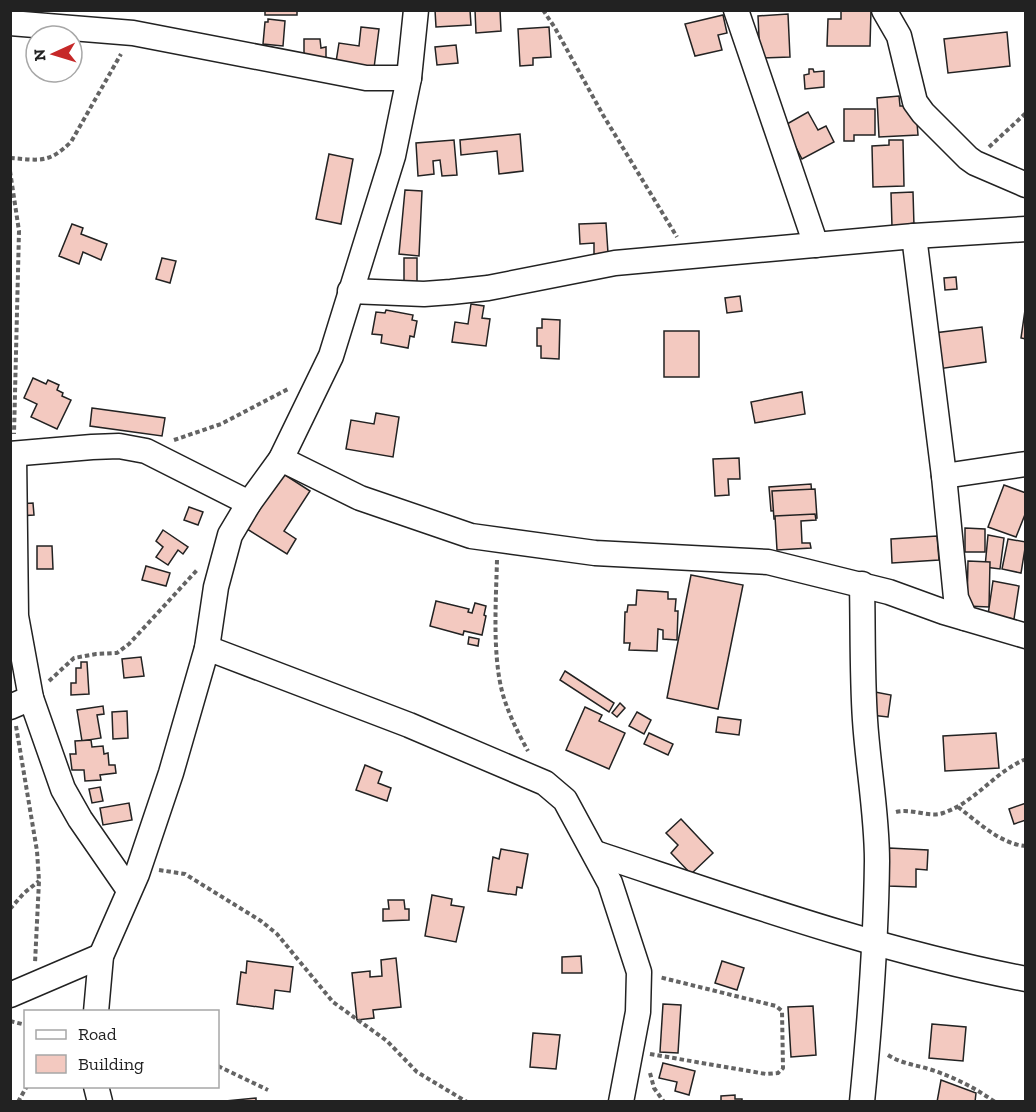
<svg xmlns="http://www.w3.org/2000/svg" width="1036" height="1112" font-family="'Zilla Slab',serif">
	<rect width="100%" height="100%" fill="#fff"/>
	<g fill="#f3c9c0" stroke="#222" stroke-width="1.5">
		<rect x="265" y="10" width="32" height="5"/>
		<polygon points="435,10 470,10 471,25 436,27"/>
		<polygon points="475,10 500,10 501,31 476,33"/>
		<polygon points="841,10 871,10 870,46 827,46 828,19 841,19"/>
		<polygon points="788,14 790,57 760,58 758,16"/>
		<polygon points="723,15 727,33 718,35 722,50 695,56 685,24"/>
		<polygon points="268,19 285,21 283,46 263,44 265,22 268,22"/>
		<polygon points="361,27 379,29 374,68 336,62 339,43 359,46"/>
		<polygon points="549,27 551,57 533,58 533,65 520,66 518,29"/>
		<polygon points="1007,32 1010,66 948,73 944,39"/>
		<polygon points="304,39 320,39 321,48 326,47 326,60 304,58"/>
		<polygon points="456,45 458,63 437,65 435,47"/>
		<polygon points="809,69 813,69 814,72 824,71 824,87 805,89 804,75 809,74"/>
		<polygon points="899,96 900,106 909,106 916,110 918,135 879,137 877,98"/>
		<polygon points="844,109 875,109 875,135 854,135 854,141 844,141"/>
		<polygon points="808,112 818,130 826,126 834,142 802,159 793,142 780,128"/>
		<polygon points="520,134 523,171 499,174 497,151 461,155 460,140"/>
		<polygon points="454,140 457,175 442,176 440,160 433,161 434,174 418,176 416,143"/>
		<polygon points="889,140 903,140 904,186 873,187 872,146 889,145"/>
		<polygon points="329,154 353,159 341,224 316,219"/>
		<polygon points="405,190 422,191 419,256 399,254"/>
		<polygon points="913,192 914,226 892,227 891,193"/>
		<polygon points="606,223 608,253 594,254 594,243 580,244 579,224"/>
		<polygon points="72,224 83,228 81,234 107,244 101,260 83,252 79,264 59,256"/>
		<polygon points="162,258 176,261 170,283 156,279"/>
		<rect x="404" y="258" width="13" height="26"/>
		<polygon points="956,277 957,289 945,290 944,278"/>
		<polygon points="740,296 742,311 727,313 725,298"/>
		<polygon points="471,304 484,306 482,318 490,319 486,346 452,342 455,322 468,324"/>
		<polygon points="386,310 413,315 412,320 417,321 414,337 410,336 408,348 381,343 382,335 372,334 376,312 385,313"/>
		<polygon points="1025,310 1026,311 1026,339 1021,338"/>
		<polygon points="542,319 560,320 559,359 541,358 541,346 537,346 537,328 542,328"/>
		<polygon points="982,327 986,362 938,369 934,333"/>
		<rect x="664" y="331" width="35" height="46"/>
		<polygon points="33,378 46,384 48,380 59,385 57,390 63,393 62,396 71,400 57,429 31,417 37,404 24,398"/>
		<polygon points="802,392 805,414 755,423 751,402"/>
		<polygon points="92,408 165,418 162,436 90,426"/>
		<polygon points="376,413 399,417 393,457 346,449 351,420 374,424"/>
		<polygon points="739,458 740,479 728,479 729,495 715,496 713,459"/>
		<polygon points="282,473 310,491 284,531 296,539 287,554 247,529"/>
		<polygon points="811,484 813,508 771,511 769,487"/>
		<polygon points="1004,485 1026,493 1026,512 1016,537 988,527"/>
		<polygon points="815,489 817,518 774,519 772,491"/>
		<polygon points="33,503 34,515 18,516 17,504"/>
		<polygon points="189,507 203,512 198,525 184,520"/>
		<polygon points="815,514 816,520 801,521 802,543 810,543 811,548 777,550 775,516"/>
		<polygon points="965,528 985,529 985,552 965,552"/>
		<polygon points="163,530 188,547 183,554 178,550 168,565 156,557 163,547 156,541"/>
		<polygon points="988,535 1004,538 1000,569 985,567"/>
		<polygon points="937,536 939,560 892,563 891,539"/>
		<polygon points="1008,539 1026,542 1021,573 1002,569"/>
		<polygon points="37,546 52,546 53,569 37,569"/>
		<polygon points="968,561 990,562 989,607 967,606"/>
		<polygon points="146,566 170,573 166,586 142,580"/>
		<polygon points="691,575 743,585 718,709 667,698"/>
		<polygon points="993,581 1019,586 1014,619 988,615"/>
		<polygon points="637,590 668,592 668,599 676,599 675,611 678,611 677,640 663,639 663,630 658,629 657,651 629,650 630,643 624,643 625,612 627,612 628,605 636,605"/>
		<polygon points="436,601 469,609 468,612 472,613 475,603 486,606 484,615 486,616 482,635 464,631 463,635 430,626"/>
		<polygon points="469,637 479,639 478,646 468,644"/>
		<polygon points="141,657 144,676 124,678 122,659"/>
		<polygon points="81,662 87,662 89,694 71,695 71,683 76,683 76,668 81,668"/>
		<polygon points="565,671 614,703 609,712 560,680"/>
		<polygon points="875,692 891,695 888,717 871,715"/>
		<polygon points="620,703 625,708 617,717 612,713"/>
		<polygon points="103,706 104,714 97,715 101,738 82,741 77,710"/>
		<polygon points="585,707 602,715 599,721 625,733 609,769 566,750"/>
		<polygon points="127,711 128,738 113,739 112,712"/>
		<polygon points="637,712 651,720 644,734 629,726"/>
		<polygon points="718,717 741,720 739,735 716,732"/>
		<polygon points="649,733 673,744 668,755 644,744"/>
		<polygon points="996,733 999,768 945,771 943,736"/>
		<polygon points="91,740 92,747 103,746 104,754 108,753 109,765 115,765 116,773 100,775 101,780 85,781 84,770 72,770 70,754 76,754 75,741"/>
		<polygon points="365,765 382,772 378,783 391,788 387,801 356,790"/>
		<polygon points="100,787 103,801 92,803 89,789"/>
		<polygon points="129,803 132,820 103,825 100,808"/>
		<polygon points="1026,803 1026,820 1014,824 1009,809"/>
		<polygon points="681,819 713,853 691,874 671,853 678,845 666,833"/>
		<polygon points="889,848 928,850 927,870 916,869 916,887 888,886"/>
		<polygon points="501,849 528,854 522,888 517,887 516,895 488,891 493,857 499,859"/>
		<polygon points="432,895 452,899 451,905 464,907 456,942 425,936"/>
		<polygon points="388,900 404,900 405,909 409,909 409,920 383,921 383,909 389,909"/>
		<polygon points="581,956 582,973 562,973 562,957"/>
		<polygon points="396,958 401,1007 373,1010 374,1018 357,1020 352,973 370,971 370,977 382,976 381,960"/>
		<polygon points="247,961 293,967 290,992 275,990 273,1009 237,1004 241,972 246,973"/>
		<polygon points="722,961 744,968 737,990 715,983"/>
		<polygon points="663,1004 681,1005 678,1053 660,1052"/>
		<polygon points="813,1006 816,1055 791,1057 788,1007"/>
		<polygon points="932,1024 966,1027 963,1061 929,1058"/>
		<polygon points="533,1033 560,1035 556,1069 530,1067"/>
		<polygon points="663,1063 695,1071 689,1095 675,1091 677,1082 659,1078"/>
		<polygon points="941,1080 976,1093 975,1102 937,1102"/>
		<polygon points="735,1095 735,1099 742,1099 742,1102 721,1102 721,1096"/>
		<polygon points="256,1098 256,1102 215,1102"/>
	</g>
	<g fill="none" stroke-linecap="round" stroke-linejoin="round">
		<g stroke="#222" stroke-width="27">
			<g id="minor">
				<polyline points="736,10 816,245"/>
				<polyline points="884,10 899,36 915,102 923,113 968,158 975,163 1026,185"/>
				<polyline points="10,23 133,33 366,78 409,78"/>
				<polyline points="914,236 944,476 956,598 965,618"/>
				<polyline points="350,291 424,294 451,292 488,288 615,263 914,236 1026,229"/>
				<polyline points="10,454 92,447 119,446 146,451 249,503"/>
				<polyline points="14,454 16,616 31,698 63,789 80,819 129,890"/>
				<polyline points="281,459 360,498 471,536 595,553 768,562 889,592 944,612 1026,636"/>
				<polyline points="944,476 1026,464"/>
				<polyline points="207,648 409,725 545,783 565,800 610,883 639,972 638,1012 621,1102"/>
				<polyline points="10,707 31,698"/>
				<path d="M595,853C737,900 879,951 1026,979"/>
				<polyline points="10,995 101,956"/>
				<polyline points="96,1012 101,956 137,874 171,773 207,648 216,587 230,535 249,503 281,459 331,356 393,156 409,78 416,10"/>
				<polyline points="96,1086 100,1102"/>
				<path d="M862,1102C870,1022 876,941 877,861C877,814 868,767 865,720C862,675 863,629 862,584"/>
			</g>
		</g>
		<g stroke="#646464" stroke-width="4" stroke-dasharray="4.5 3" stroke-linecap="butt">
			<polyline points="543,10 555,28 603,115 677,237"/>
			<polyline points="989,147 1026,113"/>
			<path d="M10,158C40,160 48,164 71,142L121,54"/>
			<polyline points="10,171 19,231 14,434"/>
			<polyline points="174,440 221,424 290,388"/>
			<path d="M497,560C496,601 492,656 503,695C509,715 518,733 528,751"/>
			<polyline points="49,681 74,658 96,654 117,653 129,644 198,569"/>
			<polyline points="16,726 37,851 39,881 35,963"/>
			<path d="M958,807C978,822 1000,844 1026,846"/>
			<path d="M896,812C912,808 929,818 943,813C976,802 994,772 1026,759"/>
			<polyline points="159,870 185,874 261,921 277,934 333,1002 387,1041 417,1072 467,1102"/>
			<polyline points="10,909 24,893 39,881"/>
			<polyline points="10,1021 26,1025"/>
			<polyline points="650,1054 766,1074 778,1073 783,1068 782,1011 776,1006 659,977"/>
			<path d="M888,1055C902,1064 917,1065 932,1070C956,1078 975,1088 995,1102"/>
			<polyline points="218,1066 268,1090"/>
			<polyline points="650,1073 654,1088 664,1102"/>
			<polyline points="18,1102 27,1086"/>
		</g>
		<use href="#minor" stroke="#fff" stroke-width="24"/>
	</g>
	<rect width="1036" height="1112" fill="none" stroke="#222222" stroke-width="24"/>
	<rect x="24" y="1010" width="195" height="78" fill="#ffffff" stroke="#a7a7a7" stroke-width="1.5"/>
	<rect x="36" y="1030" width="30" height="9" fill="#ffffff" stroke="#a7a7a7" stroke-width="1.5"/>
	<text x="78" y="1040" font-size="18" fill="#222222">Road</text>
	<rect x="36" y="1055" width="30" height="18" fill="#f3c9c0" stroke="#a7a7a7" stroke-width="1.5"/>
	<text x="78" y="1070" font-size="18" fill="#222222">Building</text>
	<g transform="translate(54 54) rotate(266)"><circle r="28" fill="#ffffff" stroke="#a7a7a7" stroke-width="1.5"/>
	<path d="M0-4.5L10 22L0 15L-10 22Z" fill="#c62828"/>
	<text y="-9" font-size="16" font-weight="bold" text-anchor="middle" fill="#222222">N</text>
	</g>
</svg>
